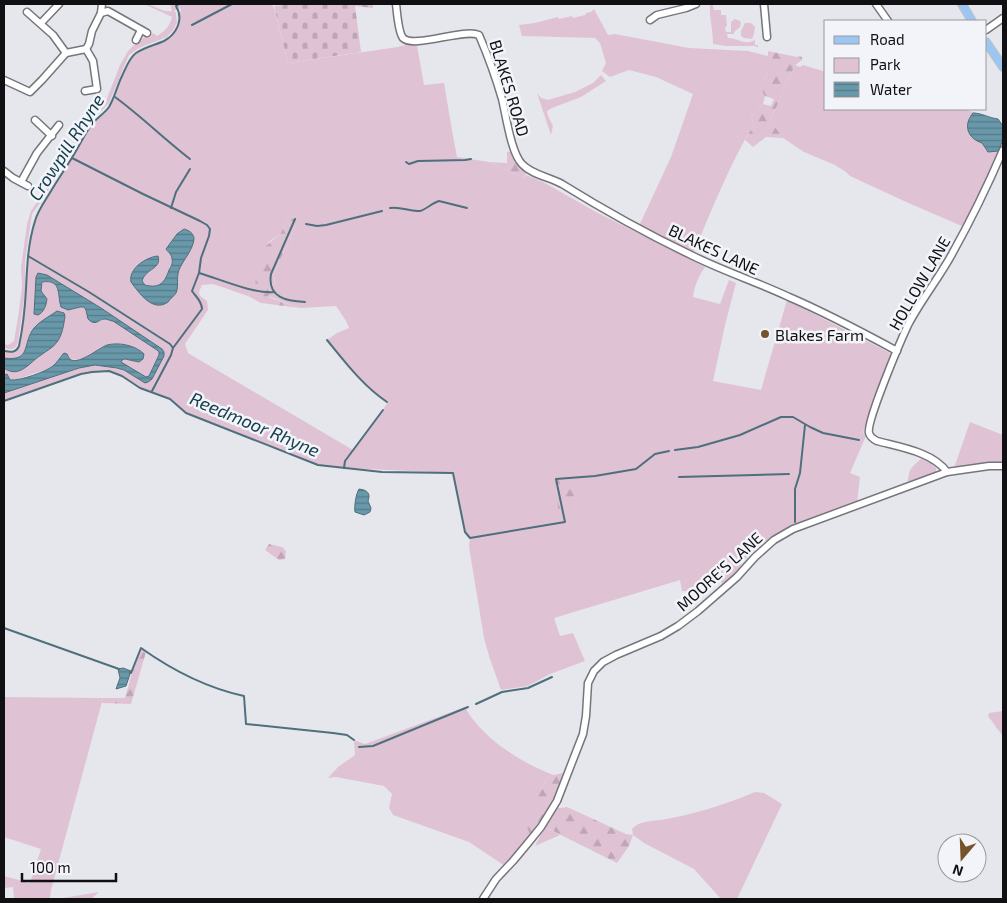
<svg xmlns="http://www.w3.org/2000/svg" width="1007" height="903" font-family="'Exo 2',sans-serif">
	<defs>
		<pattern id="forest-firs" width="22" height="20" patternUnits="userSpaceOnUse" patternTransform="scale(1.25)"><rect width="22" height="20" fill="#e0c2d5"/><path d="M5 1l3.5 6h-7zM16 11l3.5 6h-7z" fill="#bfa6b6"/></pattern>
		<pattern id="cemetery-stones" width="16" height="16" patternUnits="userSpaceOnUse" patternTransform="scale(1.25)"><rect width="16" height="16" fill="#e0c2d5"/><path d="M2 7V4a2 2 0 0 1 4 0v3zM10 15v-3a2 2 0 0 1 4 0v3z" fill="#bfa6b6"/></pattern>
		<pattern id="water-rules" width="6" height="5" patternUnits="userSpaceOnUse" patternTransform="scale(1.25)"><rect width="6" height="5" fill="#6898a9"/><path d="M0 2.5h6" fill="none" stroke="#547b88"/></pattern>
	</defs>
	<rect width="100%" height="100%" fill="#e6e7ed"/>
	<g fill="#e0c2d5" fill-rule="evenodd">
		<path d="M144,4C155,4 161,13 173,11H172L170,4H272L275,11L288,63L398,47C404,45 411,43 417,45L424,85L444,83L453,136L457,157L489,162L523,178L526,175L543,182L598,213L705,267C699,275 694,287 693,297L720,304L729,280L736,283L725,325L713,381L761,390L787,300L890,353V359L872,402L863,433L866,436L850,473L860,477L857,503L792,526L760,544L743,561L736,575L724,586L714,573L688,591H682L680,580L554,618L560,636L573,633L585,661L550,674L528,686L501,690L489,656L484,638L469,547L470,538L465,532L453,473L346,468L318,465L186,413L170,399L141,388L122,376L117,374L109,371H101L81,374L4,401V393L79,368L95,365L117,368L124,370L145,383L164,352L101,308L47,275L36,277L34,314L45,295L41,291L43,282C58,280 59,289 60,302L68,310L80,307H84L97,322L105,319L113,321L157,350L159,352V355L149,376L146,377L121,362V360H133L107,345L82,359L71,360L69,359L68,356L61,355L55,365L47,369L15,380H10L4,374V368L10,372L28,366L57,342L65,319V316L62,312L57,311C48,317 39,322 32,332C22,346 32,362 4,358V351C11,352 16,353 19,346L26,291L28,256L33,229L38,213L65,167L93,124L105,113L109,107L115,97L119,83L131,58L136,53L148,47L165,40L169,37L178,25H180L178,24L180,13L181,11L180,8L174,11L176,13L177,22L174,29L167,37L139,48L129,55L109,103L89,123L47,192L45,190L85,123L98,111L106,101L120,65L128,51L138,41L147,36L150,37L153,33L157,36C165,31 170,26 172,17ZM287,218L297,224L274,273L275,288L268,296L300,308L336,306L346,321L349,328L337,333L327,340C345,362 364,386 387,403L383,410L353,450L188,353L185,344L208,310L207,301L200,296L199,292L202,285L213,284L248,296L251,291L259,290L268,243L281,233ZM184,229L191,233L194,236C192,254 174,267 177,286L138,292L141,264L144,261L150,270L147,272L142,279C144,289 158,288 165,281C169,277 172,264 172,258L166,249L177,234Z"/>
		<path d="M710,4L713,5L714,10H721V15H726L727,26L725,27L726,32H731V22L735,19L740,21L741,23L740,27L734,32V34H727L728,38C738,38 744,46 755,40V45H758V47L754,46H726L713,44C713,30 709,17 710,4Z"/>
		<path d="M594,9L608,35L615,34L689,48L748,51L768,56V70L763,83V92L765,96L763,104L751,117L754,124C729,165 711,212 692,256L639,226L671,157L693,94L656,77L629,70L610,77L602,71L606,63L600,43L595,38L522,36L519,25L535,23L558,17L559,19L572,16L573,18L585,15L586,13L591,12Z"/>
		<polygon points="745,23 751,23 755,27 754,34 752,39 744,38 741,36 741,31"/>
		<path d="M795,65L800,67L803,65L826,72V109H963L980,114L976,113L970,116C966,130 966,138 982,142L984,147L988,152L998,151L1003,140V146L964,227L904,201L850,176L846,172L835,165L804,152L783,138L770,120L776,108Z"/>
		<polygon points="601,75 606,81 581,97 552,108 547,111 548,116 553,126 551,135 537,93 541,98 548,100 575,92 593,83"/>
		<path d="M42,195L45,196L32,214L25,262V293L18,342C16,350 11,350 4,348V344L8,345L14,341L19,311L22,286L21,268L27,224L31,211Z"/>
		<polygon points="970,422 1003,435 1003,464 954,468"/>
		<path d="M921,459L931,463L936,468V473L908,484C908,471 910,468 921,459Z"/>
		<polygon points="4,697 103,698 51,890 50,898 63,898 99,892 91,899 14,899 13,887 4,888 4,876 30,883 41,849 4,837"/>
		<path d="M465,707C468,712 471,718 476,723C494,745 525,764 551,774L541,789L531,836L505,866L469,842L393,815L389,808L392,794L384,786L336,777L328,778L338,767L355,755L354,740L365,744Z"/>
		<path d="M755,792L764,793L782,804L737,899H721L694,869L644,843L633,835L632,829C639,821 651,821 661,820C692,815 727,804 755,792Z"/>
		<polygon points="545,827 560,835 535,846"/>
	</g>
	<g fill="url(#forest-firs)">
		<polygon points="768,51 797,57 799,56 802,57 802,60 795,65 776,108 770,120 783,138 766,137 753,147 745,140 754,124 751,117 763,104 771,106 774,99 765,96 763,93 763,83 768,70"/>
		<polygon points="512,151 515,163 518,163 520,167 528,171 523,178 489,162 507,163 507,152"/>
		<polygon points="287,218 295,219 297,224 274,273 275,288 268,296 271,298 300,308 261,303 248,296 251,291 255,289 258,253 281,233"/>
		<polygon points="576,475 580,479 566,518 560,517 554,486 559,476"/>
		<polygon points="269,544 282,547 286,551 285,559 279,560 265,550"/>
		<polygon points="141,647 146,652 131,704 102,703 103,698 125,698 132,673"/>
		<polygon points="1003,711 1003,736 988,716 989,713"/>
		<polygon points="563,773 556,798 531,836 526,826 541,789 551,774 554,775"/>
		<polygon points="567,807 626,834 633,835 629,846 617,863 545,827 555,809"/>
	</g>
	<polygon fill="url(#cemetery-stones)" points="296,4 373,4 373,8 355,6 361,52 288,63 274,6"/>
	<g fill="url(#water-rules)" stroke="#4e6f7c">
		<path d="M973,113C982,113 989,118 998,119L1003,126V140L998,151L988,152L982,143C967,138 963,125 973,113Z"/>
		<path d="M184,229C188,230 194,233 194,239C193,250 183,260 179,270C176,278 179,287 176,293C174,296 170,299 168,302C153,313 139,293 131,282C128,269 146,257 158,256C162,269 146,268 142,281L145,285C160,289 165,282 169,270C171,267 173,263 172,259C172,255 168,252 166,249L177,234Z"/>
		<path d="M38,273L47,275L101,308L162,349L164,352V356L152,379L148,382L145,383L124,370L117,368L95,365L79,368L4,393V374L5,375L7,374L10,380C20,381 45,372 53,366C57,363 60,357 64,353L67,354C68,356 69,359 71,360C80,364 99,348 107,345C119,342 135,345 144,354L143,359L139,362L125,359L122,360L121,362L146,377L149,376L159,355V352L157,350L113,321C110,321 108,319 105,319C98,319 96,327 88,319L86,310L84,307H80L68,310L61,307C57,294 62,279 42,282L41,291L47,299C46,306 44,312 38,315L34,314L36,277Z"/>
		<path d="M57,311L64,313L65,316C64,324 62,336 57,342C53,348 46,351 41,355C29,363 19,379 4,368V358C32,362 22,343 34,328C40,321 50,316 57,311Z"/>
		<path d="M359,489C367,490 371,493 368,501L371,508L370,512L364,515L355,512C354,506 356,494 359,489Z"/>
		<polygon points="123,668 131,671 126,686 116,689 120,678 118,669"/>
	</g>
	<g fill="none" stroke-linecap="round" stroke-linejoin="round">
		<g stroke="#4e6f7c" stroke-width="2">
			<polyline points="192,25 232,4"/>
			<path d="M115,97C141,116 164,139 190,159"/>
			<path d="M72,158L143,194L200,221L207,225L210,229L209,236L201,258L199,273L192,291C196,297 202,301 202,309L173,348"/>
			<polyline points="406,162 409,164 418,161 465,160 471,159"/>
			<polyline points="171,208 176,192 190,169"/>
			<path d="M390,208C401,206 409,212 420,211C427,209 432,203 439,201L467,208"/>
			<path d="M295,219L271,274C267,298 287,301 305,302"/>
			<polyline points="306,224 317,226 326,225 382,211"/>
			<polyline points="28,256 89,292 170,344 173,348 171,355 152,391"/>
			<path d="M199,273C220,279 253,294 274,292"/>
			<path d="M327,340C345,362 363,386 387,402"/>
			<path d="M4,351C11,352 16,353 19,346C23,327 25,308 26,289C27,266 28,243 35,221C38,210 45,201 51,191C58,179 66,168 73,156C80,145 85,133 93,123C98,117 105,113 109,107C115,97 117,86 122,76C126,68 129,58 136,53C145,47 155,45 164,41C177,34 184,19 176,6L179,4"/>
			<polyline points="4,401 81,374 92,372 109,371 122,376 140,388 170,399 186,413 318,465 382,472 453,473 465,532 470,538 565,522 556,479 595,476 636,469 655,454 669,451"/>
			<polyline points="675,450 698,447 740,435 781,417 793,417 810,427 823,433 859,440"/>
			<polyline points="344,468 345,461 383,410"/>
			<polyline points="679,477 789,474"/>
			<polyline points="795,522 795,489 800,473 805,425"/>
			<polyline points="4,628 119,669"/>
			<path d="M130,673H131L141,648C172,670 207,688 244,696L246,724L333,733L347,735L354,740"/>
			<polyline points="476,704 502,692 528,688 552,677"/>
			<polyline points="359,747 373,746 468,707"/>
		</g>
		<g stroke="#75767b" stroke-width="9">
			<g id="minor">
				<path d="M396,4C397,11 398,32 403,38C414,49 463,28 479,35C488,56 496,78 502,99C506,115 511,153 522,164C532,175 550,177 562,184C604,210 647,234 691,255C723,271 757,282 789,297C826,313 862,332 897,351"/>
				<polyline points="764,4 767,37"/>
				<polyline points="876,4 888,21"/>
				<polyline points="27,12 53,35 66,53"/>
				<polyline points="101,13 108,11 147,33"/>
				<polyline points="650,20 657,15 686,8 696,4"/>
				<polyline points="41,23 59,4"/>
				<polyline points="986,30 1003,18"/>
				<polyline points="136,40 141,30"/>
				<polyline points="4,80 30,92 42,80 66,53 86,49 89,44 92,31 101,13 102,4"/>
				<polyline points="85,91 97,89 93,61 86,49"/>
				<polyline points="35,120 52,136"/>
				<polyline points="4,171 13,178 28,186"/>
				<polyline points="21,182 37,153 59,125"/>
				<path d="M947,472C933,452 899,447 877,441C873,439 870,437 869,433C866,422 901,340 908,325C921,300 939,278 952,254C971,220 988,185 1003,150"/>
				<polyline points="483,899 496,879 513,861 528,843 541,827 557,801 583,734 586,716 588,683 594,671 603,662 616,655 661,636 678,626 698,611 737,577 755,557 774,540 793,529 947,472 989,466 1003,466"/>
			</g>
		</g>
		<g stroke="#c6c6c6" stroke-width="10">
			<g id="major">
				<polyline points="962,4 972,21"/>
				<polyline points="986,42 1003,67"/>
			</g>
		</g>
		<use href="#minor" stroke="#fff" stroke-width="6"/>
		<use href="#major" stroke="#9dc5f2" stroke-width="8"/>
	</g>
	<circle fill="#77532c" stroke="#f3f4fa" stroke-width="2" cx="765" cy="334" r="5"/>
	<g text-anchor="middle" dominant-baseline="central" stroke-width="5" stroke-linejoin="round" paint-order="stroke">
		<g font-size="16" fill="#101012" stroke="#f3f4fa">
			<text transform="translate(510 88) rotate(73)">BLAKES ROAD</text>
			<text transform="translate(714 249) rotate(25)">BLAKES LANE</text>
			<text transform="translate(919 283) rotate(-60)">HOLLOW LANE</text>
			<text transform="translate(719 571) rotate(-42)">MOORE'S LANE</text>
		</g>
		<g font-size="16" fill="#101012" stroke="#f3f4fa" text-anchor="start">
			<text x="775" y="334">Blakes Farm</text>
		</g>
		<g font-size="18" font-style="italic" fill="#113c4a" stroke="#f3f4fa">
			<text transform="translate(66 147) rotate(-57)">Crowpill Rhyne</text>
			<text transform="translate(255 424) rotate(23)">Reedmoor Rhyne</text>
		</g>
	</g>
	<rect width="1007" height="903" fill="none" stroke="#101012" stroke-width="10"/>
	<rect x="824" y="20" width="162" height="90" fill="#f3f4fa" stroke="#98999d"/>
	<rect x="834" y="36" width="25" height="8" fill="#9dc5f2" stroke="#98999d"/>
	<text x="870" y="45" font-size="15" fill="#101012">Road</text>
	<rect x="834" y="58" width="25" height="15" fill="#e0c2d5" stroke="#98999d"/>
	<text x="870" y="70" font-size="15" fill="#101012">Park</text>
	<rect x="834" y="82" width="25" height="15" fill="url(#water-rules)" stroke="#98999d"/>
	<text x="870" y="95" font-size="15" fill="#101012">Water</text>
	<g transform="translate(962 858) rotate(199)"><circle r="24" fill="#f3f4fa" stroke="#98999d"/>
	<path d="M0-4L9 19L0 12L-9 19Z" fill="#77532c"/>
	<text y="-8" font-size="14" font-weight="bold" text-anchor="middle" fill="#101012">N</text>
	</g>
	<path d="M22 873v8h94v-8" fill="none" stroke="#101012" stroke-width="2.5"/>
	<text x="30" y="873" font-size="15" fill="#101012" stroke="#f3f4fa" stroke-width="4" paint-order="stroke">100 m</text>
</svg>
